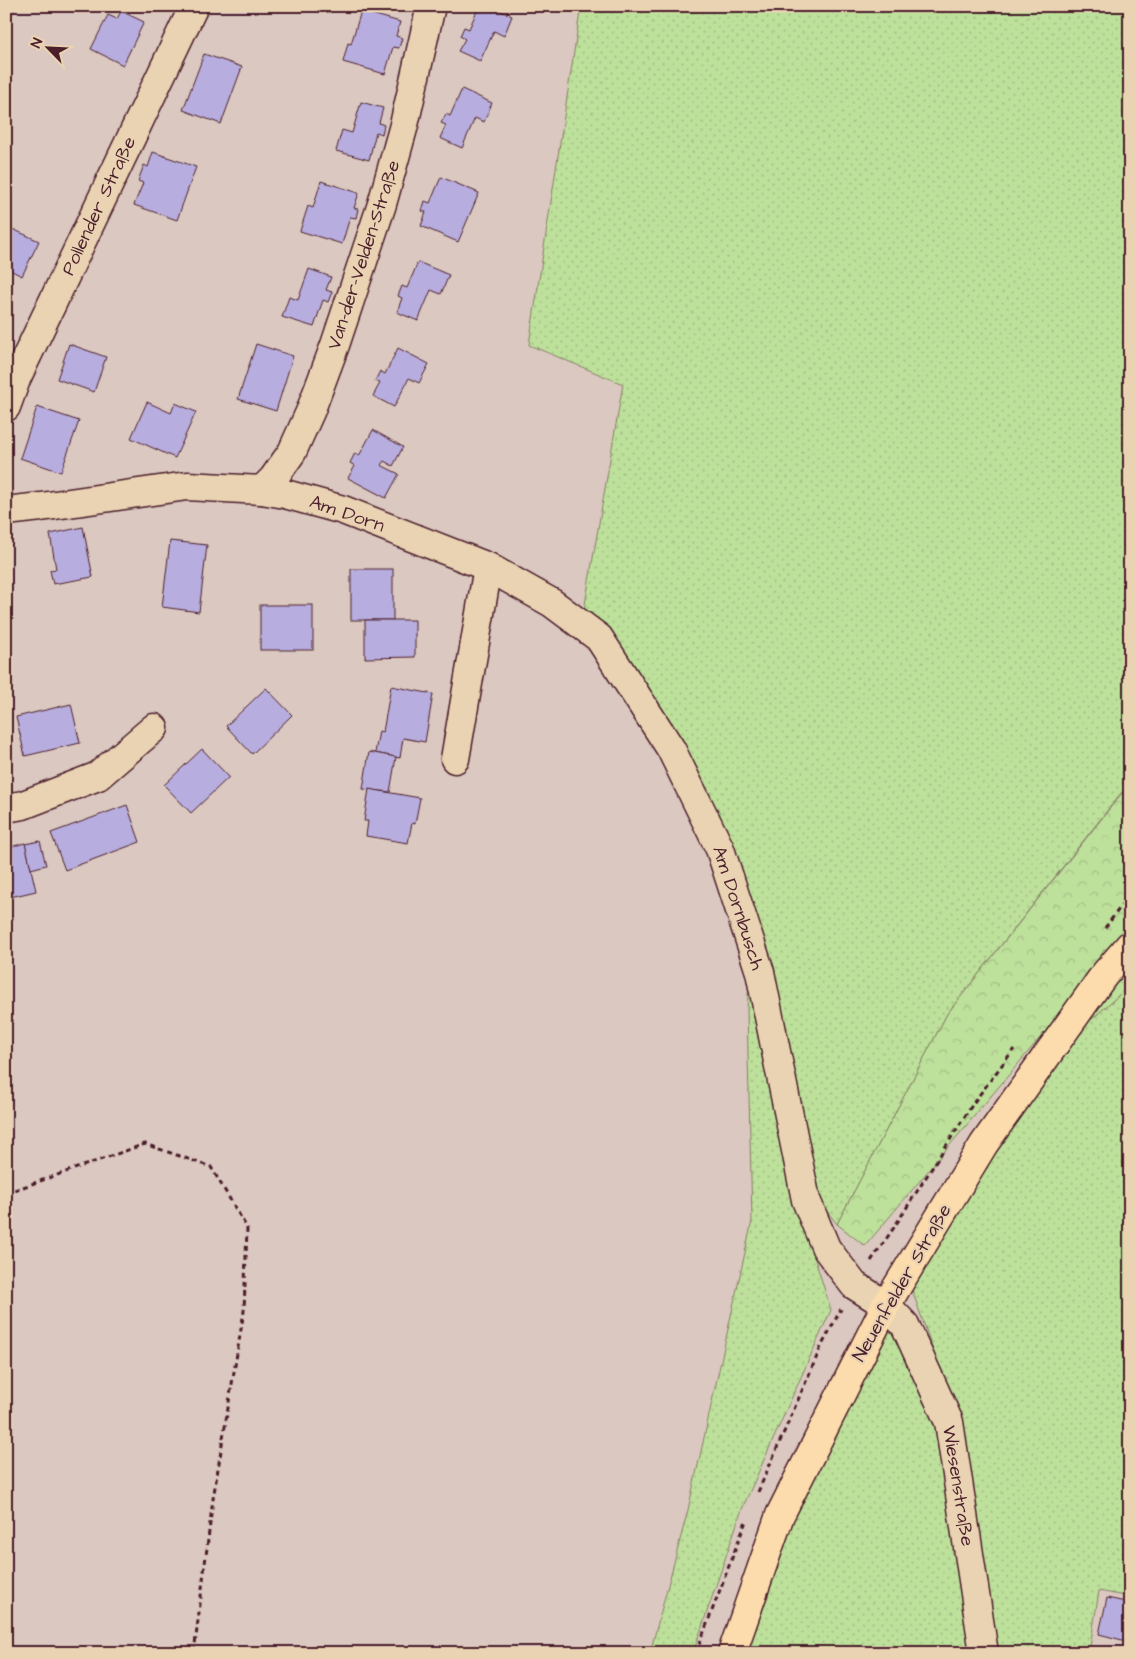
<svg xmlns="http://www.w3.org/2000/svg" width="1136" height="1659" font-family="'Architects Daughter',sans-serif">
	<defs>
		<pattern id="grass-dots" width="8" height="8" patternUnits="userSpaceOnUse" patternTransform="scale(1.25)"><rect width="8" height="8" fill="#bde09b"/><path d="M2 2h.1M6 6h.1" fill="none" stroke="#a4c086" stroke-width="1.8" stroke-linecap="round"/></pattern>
		<pattern id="forest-crowns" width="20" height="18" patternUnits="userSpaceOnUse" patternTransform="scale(1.25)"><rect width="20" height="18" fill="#bde09b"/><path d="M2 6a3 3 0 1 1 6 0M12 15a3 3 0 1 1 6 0" fill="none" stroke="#a4c086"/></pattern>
	</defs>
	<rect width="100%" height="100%" fill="#dbc8c0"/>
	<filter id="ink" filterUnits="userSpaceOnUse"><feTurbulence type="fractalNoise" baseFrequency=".02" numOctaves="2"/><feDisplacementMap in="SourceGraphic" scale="10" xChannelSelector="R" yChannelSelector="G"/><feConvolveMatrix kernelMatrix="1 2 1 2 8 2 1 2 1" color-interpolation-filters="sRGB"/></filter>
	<g filter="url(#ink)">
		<g fill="url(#grass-dots)" stroke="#848063">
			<polygon points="581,6 1130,6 1130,793 1121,793 947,1014 837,1224 815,1196 730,853 583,616 623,384 529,345"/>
			<polygon points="749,979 794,1193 831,1310 742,1509 693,1653 650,1653 688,1510 752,1221 747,1011"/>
			<polygon points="1130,985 1130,1597 1099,1591 1089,1653 989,1653 955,1413 910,1284 1077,1017 1092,1019"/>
			<polygon points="891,1326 908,1369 941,1426 977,1653 746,1653 789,1517"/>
		</g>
		<polygon fill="url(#forest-crowns)" stroke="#848063" points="1122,793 1130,793 1130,985 1092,1019 1060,1014 865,1246 837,1224 947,1014"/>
		<g fill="#b7adde" stroke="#4a1f2b">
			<polygon points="6,6 15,7 6,26"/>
			<polygon points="479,6 489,6 512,16 504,36 494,31 480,61 458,51 465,39 460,36 464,27 469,29"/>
			<polygon points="121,11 144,22 123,65 91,49 108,15 117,19"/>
			<polygon points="361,11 400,22 396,36 402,38 399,48 393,47 385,74 343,62 348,43 351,44"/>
			<polygon points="204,54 242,67 221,124 183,110"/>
			<polygon points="462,89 492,103 484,122 475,118 462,148 440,138 446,125 441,123 446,114 450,116"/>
			<polygon points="361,102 383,108 379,123 384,125 382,134 376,132 369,160 336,151 342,130 352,133"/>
			<polygon points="153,152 196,167 177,220 134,205 143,183 138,181 144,165 148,167"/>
			<polygon points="441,177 479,193 458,242 421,226 426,212 422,211 425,201 430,203"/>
			<polygon points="321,181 359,193 354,208 358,209 356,218 350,217 342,244 300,231 308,206 313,208"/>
			<polygon points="8,227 39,241 22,276 6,268 6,231"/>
			<polygon points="418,262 449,275 441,294 431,290 418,321 397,312 402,298 398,296 402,286 407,288"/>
			<polygon points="309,269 331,277 326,290 332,292 328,302 323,300 314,327 282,317 289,297 298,300"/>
			<polygon points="69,344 106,357 94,392 57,379"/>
			<polygon points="256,344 293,356 276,411 238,399"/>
			<polygon points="398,348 429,364 419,383 409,378 394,407 373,396 380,383 375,381 380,371 385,374"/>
			<polygon points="147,402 171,413 175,403 196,412 175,458 131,438"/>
			<polygon points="37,407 79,421 61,472 20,458"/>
			<polygon points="373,430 403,447 393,466 384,461 381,465 399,474 386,498 348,478 355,466 350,463 355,453 359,456"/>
			<polygon points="83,527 93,577 53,584 50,570 56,569 50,534"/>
			<polygon points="170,541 207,545 199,612 162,607"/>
			<rect x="351" y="569" width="42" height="51"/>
			<rect x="260" y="605" width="53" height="45"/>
			<polygon points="365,620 415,620 415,657 365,658"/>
			<polygon points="391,686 433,694 425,742 403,738 400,758 375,753 379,731 383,732"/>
			<polygon points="266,688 292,715 252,754 226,726"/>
			<polygon points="71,704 80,743 25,756 16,717"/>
			<polygon points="202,749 229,777 191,813 164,785"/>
			<polygon points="369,752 396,757 390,792 363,789"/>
			<polygon points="369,789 420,798 415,824 412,823 408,843 366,836 368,821 364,821"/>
			<polygon points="127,805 140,842 65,870 51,833"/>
			<polygon points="40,841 46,865 31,869 25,844"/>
			<polygon points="25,843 36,891 6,898 6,848"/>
			<polygon points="1107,1598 1130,1603 1130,1623 1126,1641 1099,1634"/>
		</g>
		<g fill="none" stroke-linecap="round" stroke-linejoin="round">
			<g stroke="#4a1f2b" stroke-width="31">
				<g id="minor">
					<polyline points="6,407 17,377 194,6"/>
					<polyline points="262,490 273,479 292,452 310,412 335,345 382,204 404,125 431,6"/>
					<polyline points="6,511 41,507 187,486 262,490 285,494 343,510 488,567 552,603 599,638 671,749 720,849 760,972 806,1200 826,1248 854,1285 886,1305 905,1325 949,1422 984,1653"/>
					<polyline points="455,759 488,567"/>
					<polyline points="6,808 23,805 98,776 154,728"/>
				</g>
			</g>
			<g stroke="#4a1f2b" stroke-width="31">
				<polyline id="major" points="732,1653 780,1515 886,1305 984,1144 1104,975 1130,945"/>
			</g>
			<g stroke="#4a1f2b" stroke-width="3" stroke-dasharray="5 4" stroke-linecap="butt">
				<polyline points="1105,928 1130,894"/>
				<polyline points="6,1193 145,1144 211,1167 247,1228 244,1311 213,1499 194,1653"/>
				<polyline points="871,1261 893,1229 974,1102 1014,1049"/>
				<polyline points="758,1492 821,1347 841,1309"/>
				<polyline points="696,1653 746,1521"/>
			</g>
			<use href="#minor" stroke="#ead3b3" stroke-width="28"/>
			<use href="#major" stroke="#fcdcac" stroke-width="28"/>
		</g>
	</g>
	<g text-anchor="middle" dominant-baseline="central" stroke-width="4.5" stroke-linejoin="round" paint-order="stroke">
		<g font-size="19" fill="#4a1f2b" stroke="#ead3b3">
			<text transform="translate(99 206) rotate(-65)">Pollender Straße</text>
			<text transform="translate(364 255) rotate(-72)">Van-der-Velden-Straße</text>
			<text transform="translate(347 514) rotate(19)">Am Dorn</text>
			<text transform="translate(738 908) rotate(72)">Am Dornbusch</text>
			<text transform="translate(902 1283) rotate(-60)">Neuenfelder Straße</text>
			<text transform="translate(958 1486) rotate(81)">Wiesenstraße</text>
		</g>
	</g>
	<rect width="1136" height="1659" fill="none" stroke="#ead3b3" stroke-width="25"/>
	<rect x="12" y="12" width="1111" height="1634" fill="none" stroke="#4a1f2b" stroke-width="2" filter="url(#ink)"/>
	<g transform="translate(48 48) rotate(294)" stroke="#ead3b3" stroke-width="4" paint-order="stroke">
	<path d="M0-4L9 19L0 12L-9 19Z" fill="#4a1f2b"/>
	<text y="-8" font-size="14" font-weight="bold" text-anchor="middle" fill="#4a1f2b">N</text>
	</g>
</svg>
